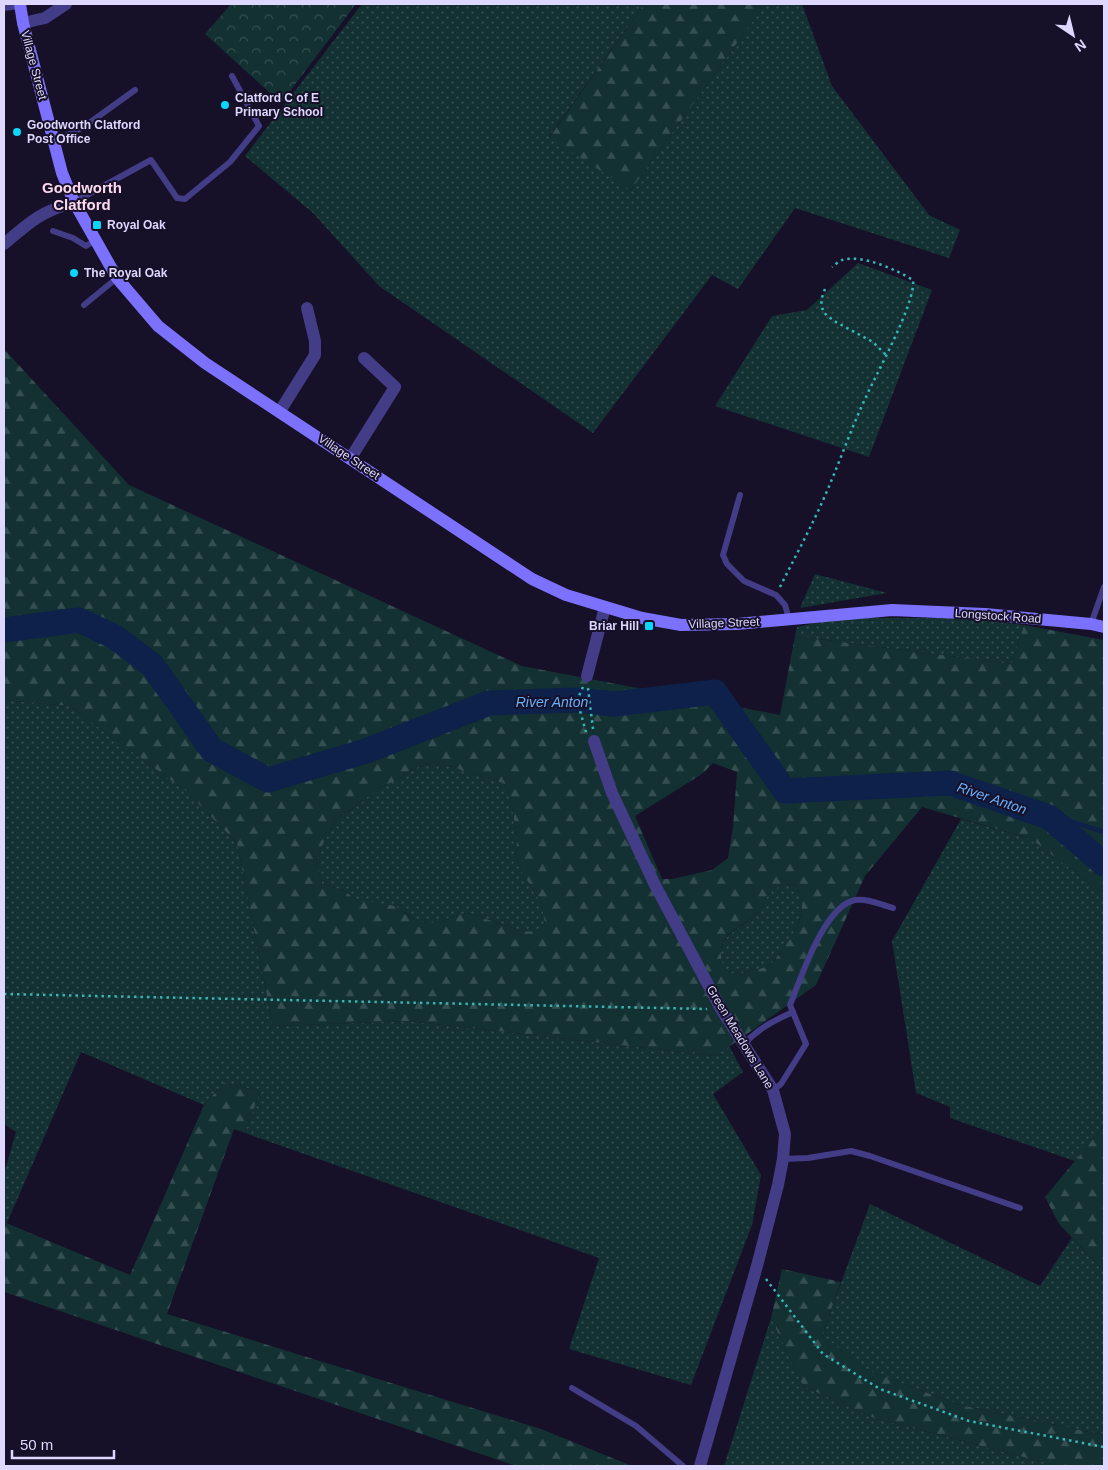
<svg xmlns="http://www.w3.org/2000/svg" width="1108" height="1470" font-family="Arial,sans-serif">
	<defs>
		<pattern id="grass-dots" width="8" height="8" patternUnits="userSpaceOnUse" patternTransform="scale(1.25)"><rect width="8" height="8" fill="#133132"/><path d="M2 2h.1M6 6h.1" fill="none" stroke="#354e51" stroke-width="1.8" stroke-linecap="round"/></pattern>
		<pattern id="forest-firs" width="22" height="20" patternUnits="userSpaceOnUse" patternTransform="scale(1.25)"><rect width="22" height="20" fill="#133132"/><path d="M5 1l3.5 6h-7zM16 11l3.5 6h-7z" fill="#354e51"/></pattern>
		<pattern id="park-crowns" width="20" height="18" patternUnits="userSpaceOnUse" patternTransform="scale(1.25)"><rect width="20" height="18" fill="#133132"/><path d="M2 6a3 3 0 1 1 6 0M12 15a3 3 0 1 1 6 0" fill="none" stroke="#354e51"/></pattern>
	</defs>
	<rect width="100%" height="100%" fill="#161028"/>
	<g fill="url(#grass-dots)">
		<polygon points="362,4 644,4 549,137 631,190 765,4 802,4 832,86 929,215 960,230 949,258 795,208 738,289 712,275 593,433 379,286 313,213 245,156"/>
		<polygon points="858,263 932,290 869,457 715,406 772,316 807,310"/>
		<polygon points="815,574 887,593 800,608"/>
		<polygon points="838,618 962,618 1024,625 1012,664 795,636 797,627"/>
		<polygon points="4,700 70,706 187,792 237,843 273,1026 409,1021 716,1056 729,1046 743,1072 713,1094 761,1175 752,1225 691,1385 569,1349 599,1258 245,1133 260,1091 224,1083 204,1105 81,1052 7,1223 4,1222 4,1173 16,1132 4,1124"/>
		<path d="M435,764L455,767L463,771L503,783L509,791L517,836L516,858L522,872L542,904L545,925C538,932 533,933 523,931L467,913L457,915L439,922L429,923L418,922L405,912L355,899L345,891L322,884L317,861L320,850L335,821L343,813L352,809L379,788L395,781L411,770L423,765Z"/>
		<polygon points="961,819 1031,839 1104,894 1104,1126 1075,1161 950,1118 950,1107 916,1093 892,941"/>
		<path d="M785,884L795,885C811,909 796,931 781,951C778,955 776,960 772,963C767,967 760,969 754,970C737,975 722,978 721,955C720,943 726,937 735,930C743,924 756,916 762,908C764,905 765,900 767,897C771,891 778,886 785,884Z"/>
		<polygon points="870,1204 1040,1286 1072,1238 1104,1271 1104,1435 960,1405 866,1370 822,1335"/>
		<polygon points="771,1318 803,1386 874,1418 1058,1466 724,1466"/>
	</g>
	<g fill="url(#forest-firs)" fill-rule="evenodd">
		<polygon points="644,4 765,4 631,190 549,138"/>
		<path d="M4,349L129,485L522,666L780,715L795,636L1012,664L1024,625L1104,640V894L1031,839L922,807L865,876L816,985L716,1056L409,1021L273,1026L237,843L187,792L70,706L4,700ZM713,763L737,772L733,827L728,858L712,870L672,879H662L635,816L702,774ZM435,764L455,767L463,771L503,783L509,791L517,836L516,858L522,872L542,904L545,925C538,932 532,932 523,931L467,913L457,915L439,922L429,923L419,922L395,906L355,899L345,891L322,884L317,861L320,850L335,821L343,813L352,809L379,788L395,781L411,770L423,765ZM785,884L795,885C811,909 796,931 781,951C778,955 776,960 772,963C767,967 760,969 754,970C737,975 723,978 721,955C720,945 724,938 732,932C741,925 755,917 762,908C764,905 765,901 767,897C771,891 778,887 785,884Z"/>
		<polygon points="224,1083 260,1091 245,1133 234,1129 167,1314 541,1429 632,1466 516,1466 4,1292 4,1222 130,1275 204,1105"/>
		<polygon points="1104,1126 1104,1271 1059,1224 1045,1197"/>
		<polygon points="782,1269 841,1282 822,1335 866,1370 960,1405 1104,1435 1104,1466 1058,1466 874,1418 803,1386 771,1318"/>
	</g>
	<polygon fill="url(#park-crowns)" points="231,4 356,4 281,103 205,34"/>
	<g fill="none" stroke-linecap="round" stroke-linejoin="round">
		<polyline stroke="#0e214a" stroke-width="4.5" points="950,783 1104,832"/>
		<polyline stroke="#0e214a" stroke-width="25" points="4,630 79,620 115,637 152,665 212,750 268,780 366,751 489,703 577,700 615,704 715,692 785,791 950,783 1049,817 1104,864"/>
		<g stroke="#32b8b7" stroke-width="2.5" stroke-dasharray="2.5 4" stroke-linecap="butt">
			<polyline points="825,289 821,300 823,312 834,321 873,342 886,355"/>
			<path d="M780,587C796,555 813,524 827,491C840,461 851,429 865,399C875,376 916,303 913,280C897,270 862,254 842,260C839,261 835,265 832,267"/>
			<polyline points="583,687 577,700 586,732"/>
			<polyline points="588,688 593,729"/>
			<polyline points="4,994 707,1009"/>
			<polyline points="766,1279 823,1354 880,1389 969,1421 1104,1447"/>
		</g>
		<g stroke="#433c86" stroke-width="6">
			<polyline points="4,8 20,6"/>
			<polyline points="54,142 85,126 135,90"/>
			<polyline points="74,202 151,160 177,198 185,199 230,162 259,126 232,76"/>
			<polyline points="53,231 73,238 86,246 96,240"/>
			<polyline points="84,305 117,278"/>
			<polyline points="740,495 723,555 727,564 744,581 776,595 785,605 789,619"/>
			<polyline points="1091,624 1104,587"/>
			<path d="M744,1044C759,1028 773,1021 793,1012"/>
			<path d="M773,1090L781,1084L806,1044L790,1005C801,978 824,906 855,900C868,898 881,905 893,908"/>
			<polyline points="783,1159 808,1158 851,1151 870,1156 1020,1208"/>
			<polyline points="572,1388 636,1426 683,1466"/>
		</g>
		<g stroke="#433c86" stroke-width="12">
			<polyline points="23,23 45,18 66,4"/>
			<path d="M4,244C30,222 40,212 74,202"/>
			<polyline points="280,411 315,355 315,341 307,308"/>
			<polyline points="350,459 395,387 364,358"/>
			<polyline points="587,676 605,607"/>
			<polyline points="594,741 612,793 655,885 721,1009 773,1090 785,1134 783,1159 778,1185 757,1266 700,1466"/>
		</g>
		<polyline stroke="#7c71fc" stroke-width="12" points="20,4 23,23 62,173 74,202 117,278 158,326 205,363 532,579 566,595 642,618 681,625 737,624 892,610 985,614 1091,624 1104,627"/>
	</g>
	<g fill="#08d6fa" stroke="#161028" stroke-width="2">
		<circle cx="225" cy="105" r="5"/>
		<circle cx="17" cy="132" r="5"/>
		<rect x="92" y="220" width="10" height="10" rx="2.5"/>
		<circle cx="74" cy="273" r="5"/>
		<rect x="644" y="621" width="10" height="10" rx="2.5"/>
	</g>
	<g text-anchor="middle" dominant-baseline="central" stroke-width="4" stroke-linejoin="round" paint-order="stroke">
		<g font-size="12" fill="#ded8fe" stroke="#161028">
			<text transform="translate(34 65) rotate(75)">Village Street</text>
			<text transform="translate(349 457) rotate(34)">Village Street</text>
			<text transform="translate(998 616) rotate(4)">Longstock Road</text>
			<text transform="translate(724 623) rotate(-2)">Village Street</text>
			<text transform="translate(740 1037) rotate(59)">Green Meadows Lane</text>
		</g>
		<g font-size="12" font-weight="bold" fill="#ded8fe" stroke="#161028" text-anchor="start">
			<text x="235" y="98">Clatford C of E<tspan x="235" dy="14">Primary School</tspan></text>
			<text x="27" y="125">Goodworth Clatford<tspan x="27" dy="14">Post Office</tspan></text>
			<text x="107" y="225">Royal Oak</text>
			<text x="84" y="273">The Royal Oak</text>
			<text x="639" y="626" text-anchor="end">Briar Hill</text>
		</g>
		<g font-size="14" font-style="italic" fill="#68b0fc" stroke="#161028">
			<text x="552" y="702">River Anton</text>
			<text transform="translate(992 798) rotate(19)">River Anton</text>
		</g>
		<g font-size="15" font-weight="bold" fill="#fedaef" stroke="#161028">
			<text x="82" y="187">Goodworth<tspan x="82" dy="17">Clatford</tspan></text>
		</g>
	</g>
	<rect width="1108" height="1470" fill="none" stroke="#ded8fe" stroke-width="10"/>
	<g transform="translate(1073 35) rotate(145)" stroke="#161028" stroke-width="4" paint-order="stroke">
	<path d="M0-4L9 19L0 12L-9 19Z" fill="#ded8fe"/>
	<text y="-8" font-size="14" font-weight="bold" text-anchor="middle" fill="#ded8fe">N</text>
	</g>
	<path d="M12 1450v8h102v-8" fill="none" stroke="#ded8fe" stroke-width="2.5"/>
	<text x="20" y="1450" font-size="15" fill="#ded8fe" stroke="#161028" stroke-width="4" paint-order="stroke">50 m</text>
</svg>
